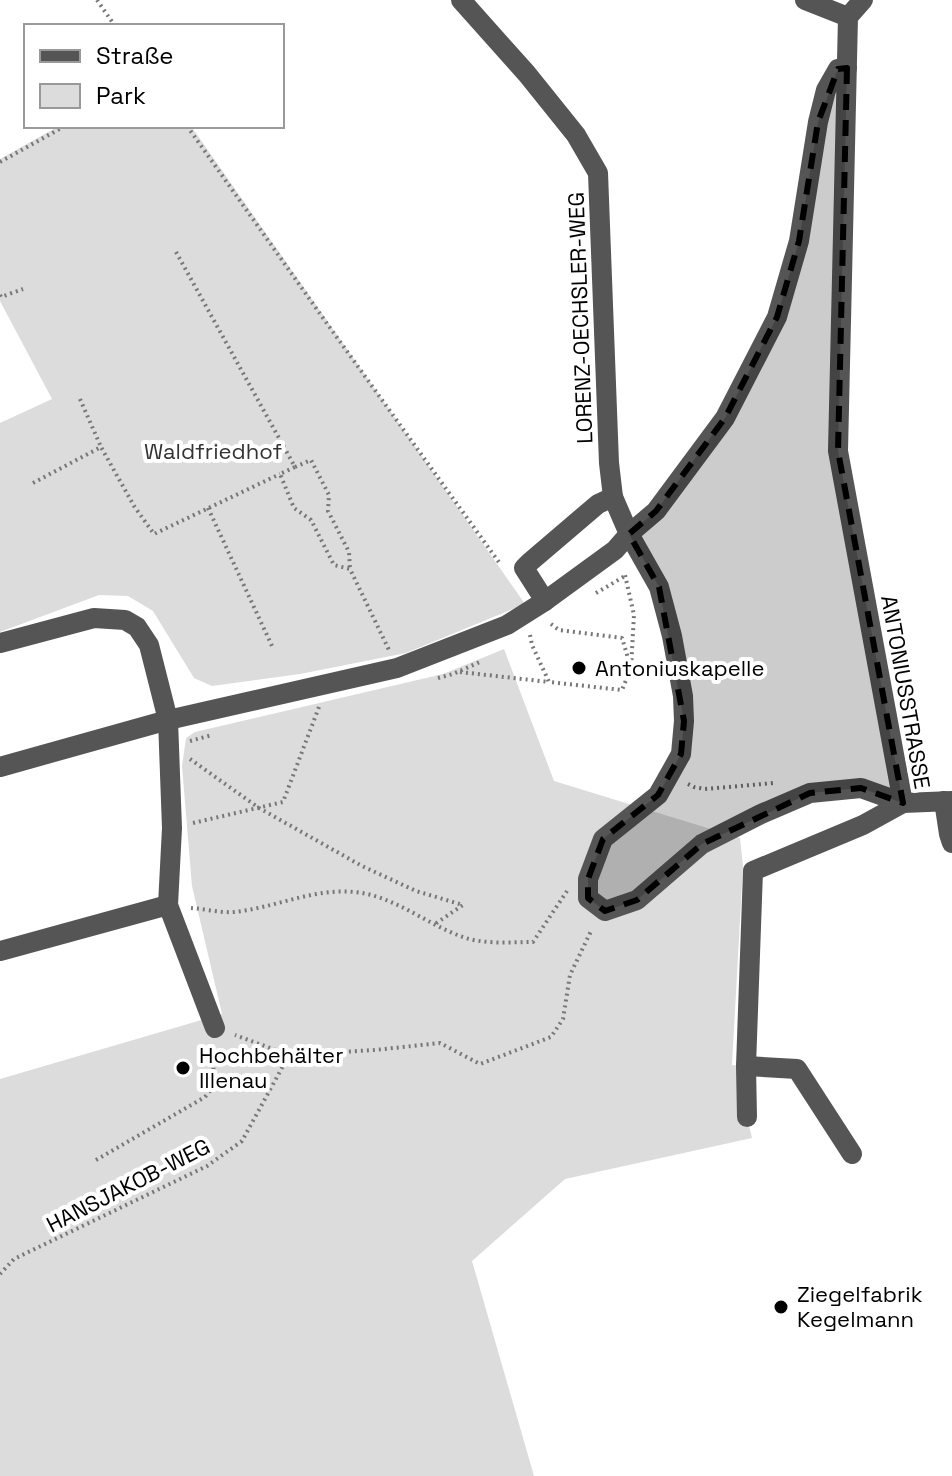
<svg xmlns="http://www.w3.org/2000/svg" width="952" height="1476" font-family="'Space Grotesk',sans-serif">
	<rect width="100%" height="100%" fill="#fff"/>
	<g fill="#dcdcdc">
		<polygon points="59,126 191,126 525,604 406,653 300,674 212,686 194,678 153,611 128,596 99,595 0,632 0,423 52,399 0,301 0,159"/>
		<polygon points="504,649 554,781 740,838 743,866 732,1065 746,1066 747,1117 752,1138 565,1179 472,1261 534,1476 0,1476 0,1079 222,1014 192,886 182,766 186,738 195,732 443,674"/>
	</g>
	<g fill="none" stroke-linecap="round" stroke-linejoin="round">
		<g stroke="#777" stroke-width="4" stroke-dasharray="2 4" stroke-linecap="butt">
			<polyline points="97,0 115,26"/>
			<polyline points="187,126 323,318 501,565"/>
			<polyline points="0,162 65,126"/>
			<polyline points="176,252 295,467 280,474 294,508 311,520 334,565 350,569 389,650"/>
			<polyline points="0,295 1,297 23,289"/>
			<polyline points="80,399 101,447"/>
			<polyline points="295,467 311,460 329,495 328,511 349,552 350,569"/>
			<polyline points="33,483 101,447 134,506 154,534 280,474"/>
			<polyline points="208,508 272,646"/>
			<polyline points="596,593 625,576"/>
			<polyline points="551,624 559,630 622,638 631,668"/>
			<polyline points="530,635 532,645 549,682 622,690 631,668 634,615 625,575"/>
			<polyline points="631,668 656,675"/>
			<polyline points="460,672 549,682"/>
			<polyline points="438,678 453,674 482,661"/>
			<polyline points="190,741 212,735"/>
			<polyline points="190,759 259,808 362,866 416,891 463,905 435,924"/>
			<polyline points="688,784 694,787 705,789 774,783"/>
			<polyline points="193,823 283,802 319,707"/>
			<path d="M191,908C205,909 220,913 234,912C274,908 313,888 354,892C392,895 425,923 460,936C483,945 509,942 533,942L567,891"/>
			<polyline points="289,1055 375,1050 440,1043 480,1064 551,1037 563,1019 570,975 592,929"/>
			<polyline points="96,1160 205,1097 213,1087 214,1047"/>
			<polyline points="0,1274 14,1259 207,1166 242,1141 289,1055 235,1035"/>
		</g>
		<g stroke="#555" stroke-width="20">
			<polyline points="461,0 527,74 576,135 598,173 609,463 613,497 629,534 659,587 672,636 683,696 684,721 681,754 658,795 603,839 588,879 588,898 605,911 637,900 702,844 761,814 810,793 861,788 903,803"/>
			<polyline points="805,0 848,17"/>
			<polyline points="863,0 848,17 838,451 903,803"/>
			<polyline points="545,601 524,568 530,562 598,504 613,497"/>
			<polyline points="0,643 94,618 125,620 137,627 149,645 168,720 172,828 168,905 215,1028"/>
			<polyline points="0,767 168,720 397,668 507,625 545,601 615,550 629,534 656,511 725,418 777,317 799,241 818,122 826,90 838,69 847,68"/>
			<polyline points="944,801 949,834 952,843"/>
			<polyline points="0,951 168,905"/>
			<polyline points="746,1066 797,1069 852,1154"/>
			<polyline points="747,1117 746,1066 753,871 863,825 903,803 952,801"/>
		</g>
	</g>
	<path fill="#000" fill-opacity="0.2" stroke="#000" stroke-width="6" stroke-dasharray="16 10" stroke-linejoin="round" d="M847,68L838,451L903,803L861,788L810,793L702,844L637,900L605,911L588,898V879L603,839L658,795L681,754L684,721L659,587L629,534L656,511L725,418L777,317L799,241L818,122L838,69Z"/>
	<g fill="#000" stroke="#fff" stroke-width="3">
		<circle cx="579" cy="668" r="8"/>
		<circle cx="183" cy="1068" r="8"/>
		<circle cx="781" cy="1307" r="8"/>
	</g>
	<g text-anchor="middle" dominant-baseline="central" stroke-width="8" stroke-linejoin="round" paint-order="stroke">
		<g font-size="22" fill="#000" stroke="#fff">
			<text transform="translate(580 318) rotate(-92)">LORENZ-OECHSLER-WEG</text>
			<text transform="translate(906 692) rotate(80)">ANTONIUSSTRASSE</text>
			<text transform="translate(128 1185) rotate(-27)">HANSJAKOB-WEG</text>
		</g>
		<g font-size="22" fill="#333" stroke="#fff">
			<text x="213" y="451">Waldfriedhof</text>
		</g>
		<g font-size="22" fill="#000" stroke="#fff" text-anchor="start">
			<text x="595" y="668">Antoniuskapelle</text>
			<text x="199" y="1055">Hochbehälter<tspan x="199" dy="25">Illenau</tspan></text>
			<text x="797" y="1294">Ziegelfabrik<tspan x="797" dy="25">Kegelmann</tspan></text>
		</g>
	</g>
	<rect x="24" y="24" width="260" height="104" fill="#ffffff" stroke="#999999" stroke-width="2"/>
	<rect x="40" y="50" width="40" height="12" fill="#555555" stroke="#999999" stroke-width="2"/>
	<text x="96" y="64" font-size="24" fill="#000000">Straße</text>
	<rect x="40" y="84" width="40" height="24" fill="#dcdcdc" stroke="#999999" stroke-width="2"/>
	<text x="96" y="104" font-size="24" fill="#000000">Park</text>
</svg>
